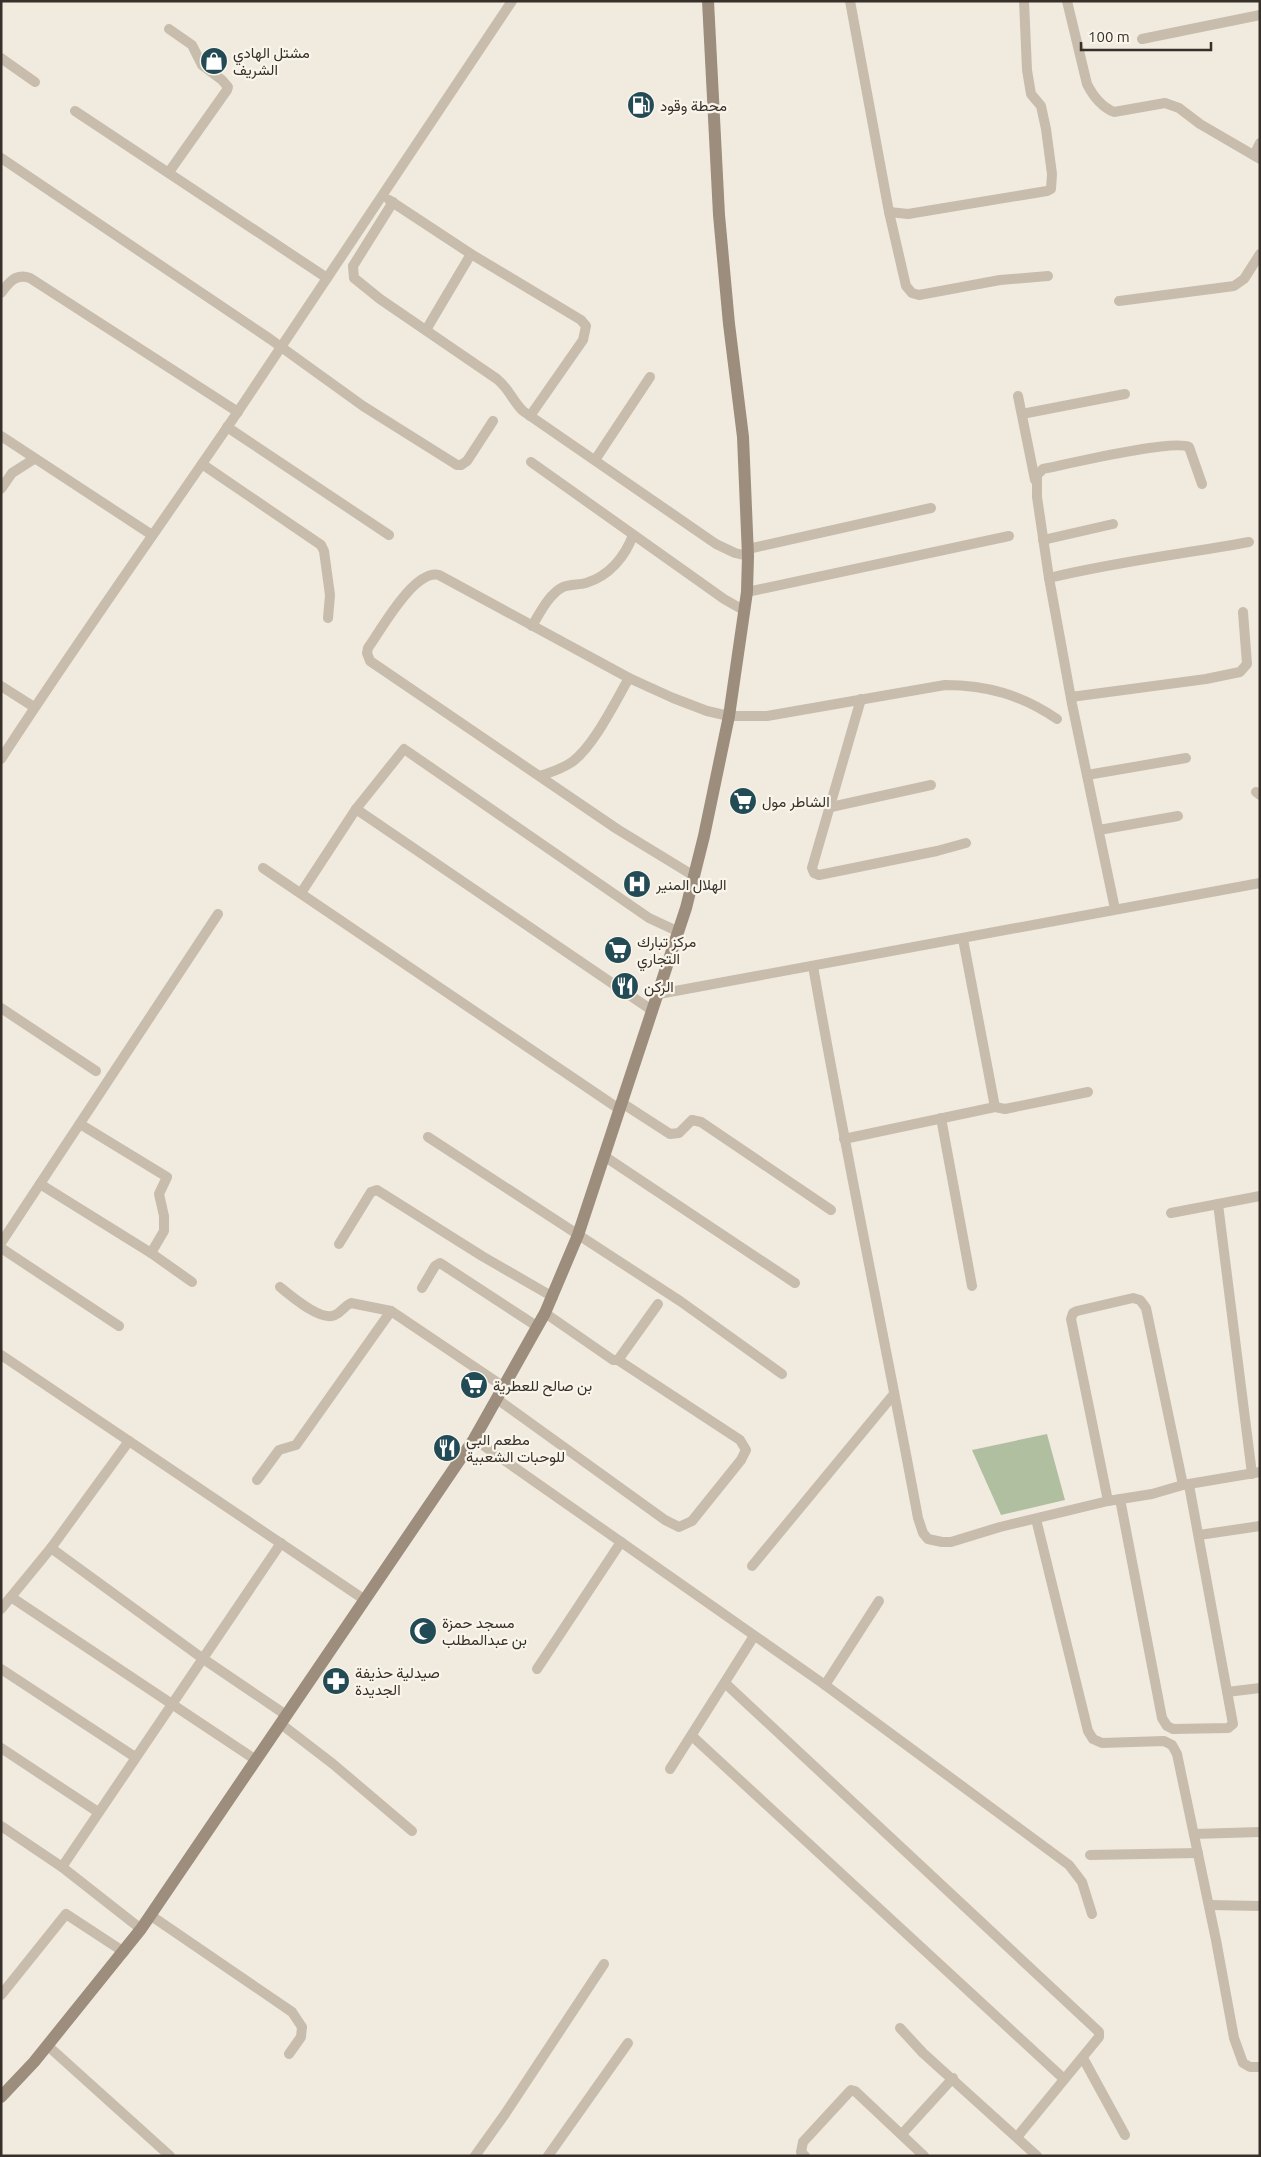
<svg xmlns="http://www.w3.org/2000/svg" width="1261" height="2157" font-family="Ubuntu,Vazirmatn,sans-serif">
	<rect width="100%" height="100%" fill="#f1ebdf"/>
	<polygon fill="#b0bfa0" points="1047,1434 1065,1500 1001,1515 972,1450"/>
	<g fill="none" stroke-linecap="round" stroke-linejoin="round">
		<g stroke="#c8bdac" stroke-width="10">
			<polyline points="850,1 889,212 906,286 912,293 919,295 1000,280 1048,276"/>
			<path d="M1067,1L1087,84C1093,96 1102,107 1114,112L1165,103L1179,108L1200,124L1260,159"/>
			<polyline points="1142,39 1260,15"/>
			<polyline points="1,58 35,82"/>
			<polyline points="75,111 327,278"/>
			<polyline points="1254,155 1260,143"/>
			<polyline points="1,158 270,339 363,406 457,465 461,465 467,461 493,421"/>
			<polyline points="169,172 227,90 228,87 222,80 202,65 192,45 169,29"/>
			<polyline points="389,200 471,254 581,320 586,326 583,340 530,416"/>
			<path d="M393,202L353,266L354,278L380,299L497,379C510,390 512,400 523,411L716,544L735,553L748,556"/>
			<polyline points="889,212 908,214 1047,191 1051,189 1052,174 1046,129 1041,106 1031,94 1027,70 1024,1"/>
			<path d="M1,293C9,282 16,273 30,278L238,412"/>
			<polyline points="1119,301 1234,286 1244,279 1260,254"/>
			<polyline points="426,330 471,254"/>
			<polyline points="1018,396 1035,480"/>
			<polyline points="1022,414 1125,394"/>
			<polyline points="227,427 389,535"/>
			<polyline points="1,436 152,535"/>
			<polyline points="595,460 650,377"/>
			<polyline points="531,462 724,599 745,611"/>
			<polyline points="202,464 321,545 324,551 330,595 328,618"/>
			<polyline points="1,489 12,473 34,459"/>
			<polyline points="1043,540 1113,524"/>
			<polyline points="748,549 931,508"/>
			<path d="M1049,578C1114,562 1182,554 1249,542"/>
			<polyline points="747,592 1009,536"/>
			<path d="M532,626C540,613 549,594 563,587C570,584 579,585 586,583C609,576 625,557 633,535"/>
			<polyline points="1,686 34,707"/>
			<polyline points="1071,697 1206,679 1240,672 1247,664 1243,612"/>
			<polyline points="861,699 812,868 814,873 819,875 937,851 966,843"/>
			<path d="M1,759C78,640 160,526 239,410C331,274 420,137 512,1"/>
			<polyline points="1087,775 1186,758"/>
			<path d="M540,776C552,772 562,769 572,762C594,746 615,702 629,678"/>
			<polyline points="1256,792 1260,795"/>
			<polyline points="831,807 931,785"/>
			<polyline points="356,809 653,1011"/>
			<polyline points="1099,830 1178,816"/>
			<polyline points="263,868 619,1109"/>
			<path d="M694,876L617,829L370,661L367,653L368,648C381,630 414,569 439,575L629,678L673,698L707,711L729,716H767L945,685C987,685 1022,695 1057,719"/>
			<polyline points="301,893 356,809 404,749 649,918 679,932"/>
			<path d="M1115,909L1072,704L1049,578L1037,497V475L1043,469C1068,464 1172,439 1189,447L1202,484"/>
			<polyline points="963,939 995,1107"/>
			<path d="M813,966C845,1151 884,1334 918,1518L923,1533L928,1539L942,1542H951L1000,1527L1108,1501L1152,1494L1183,1485L1260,1472"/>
			<polyline points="659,994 1260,883"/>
			<polyline points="1,1008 96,1071"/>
			<polyline points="622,1103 670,1134 679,1133 692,1120 701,1122 831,1210"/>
			<polyline points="941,1118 972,1286"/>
			<polyline points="80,1124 167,1177 159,1194 164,1216 164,1231 151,1253"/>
			<polyline points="428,1137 680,1301 782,1374"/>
			<polyline points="844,1139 995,1107 1005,1109 1088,1092"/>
			<polyline points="604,1156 795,1283"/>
			<polyline points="40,1184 151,1253 192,1282"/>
			<polyline points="1218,1204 1252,1474"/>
			<polyline points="1171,1213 1260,1196"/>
			<polyline points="1,1243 218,914"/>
			<polyline points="339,1244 371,1192 377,1190 482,1256 553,1297"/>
			<polyline points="1,1248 119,1326"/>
			<path d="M280,1287C291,1296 321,1322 335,1315C342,1312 344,1306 351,1303L391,1311L504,1387"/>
			<polyline points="422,1288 435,1266 440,1263 538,1327"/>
			<polyline points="1,1355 365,1600"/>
			<polyline points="618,1360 658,1304"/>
			<polyline points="497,1399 665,1520 679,1527 692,1521 741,1460 746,1450 740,1440 618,1360 613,1360 545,1313"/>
			<polyline points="474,1439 825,1685 1069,1865 1082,1882 1092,1914"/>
			<polyline points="129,1441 51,1548 202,1658 286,1715"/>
			<polyline points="257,1480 279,1450 296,1445 391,1311"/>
			<polyline points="1120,1499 1162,1718 1167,1726 1173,1729 1228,1728 1233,1724 1189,1485"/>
			<polyline points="1108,1501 1071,1319 1073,1313 1077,1311 1133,1298 1140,1300 1146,1308 1183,1485"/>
			<polyline points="1036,1519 1088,1731 1093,1739 1102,1743 1164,1741 1172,1745 1177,1754 1216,1940 1234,2038 1243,2063 1250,2067 1260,2067"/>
			<polyline points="1199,1535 1260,1526"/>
			<polyline points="752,1566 894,1394"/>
			<polyline points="11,1597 256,1760"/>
			<polyline points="1,1609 51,1548"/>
			<polyline points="1,1669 135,1757"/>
			<polyline points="537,1669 621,1542"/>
			<polyline points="725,1683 1099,2032 1099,2037 1017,2137"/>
			<polyline points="825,1685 879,1601"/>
			<polyline points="1227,1692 1260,1688"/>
			<polyline points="281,1724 333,1764 412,1831"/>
			<polyline points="692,1736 1064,2079"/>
			<polyline points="1,1748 98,1812"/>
			<polyline points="670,1769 754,1636"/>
			<polyline points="1,1826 62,1867 141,1929"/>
			<polyline points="1194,1834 1260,1832"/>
			<polyline points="1090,1855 1198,1853"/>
			<polyline points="62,1867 281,1543"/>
			<polyline points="1209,1905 1260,1906"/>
			<polyline points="150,1915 292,2012 302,2027 301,2037 289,2054"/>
			<polyline points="1,1995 66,1914 124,1952"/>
			<polyline points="900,2028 923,2053 1037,2156"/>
			<polyline points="48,2046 170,2156"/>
			<polyline points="1083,2058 1125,2135"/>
			<polyline points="902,2134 953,2078"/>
			<polyline points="475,2156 505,2114 604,1964"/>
			<polyline points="548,2156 628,2043"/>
			<polyline points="805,2156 801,2152 803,2142 851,2090 855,2091 924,2156"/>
		</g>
		<polyline stroke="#9c8d7d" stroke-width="12" points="1,2097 34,2062 141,1929 474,1439 545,1313 578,1235 686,908 704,836 729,716 747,592 748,556 743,437 729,324 719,215 708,1"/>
	</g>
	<defs>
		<g id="shop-disc" transform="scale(1.4375)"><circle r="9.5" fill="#234b55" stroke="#f9f5eb"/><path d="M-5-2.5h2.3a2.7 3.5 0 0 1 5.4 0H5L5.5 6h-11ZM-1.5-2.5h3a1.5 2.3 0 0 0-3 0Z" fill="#fff"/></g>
		<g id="fuel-disc" transform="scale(1.4375)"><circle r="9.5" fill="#234b55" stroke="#f9f5eb"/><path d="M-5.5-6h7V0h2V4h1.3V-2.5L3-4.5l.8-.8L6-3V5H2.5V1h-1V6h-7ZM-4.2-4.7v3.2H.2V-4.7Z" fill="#fff"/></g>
		<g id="supermarket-disc" transform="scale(1.4375)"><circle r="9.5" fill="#234b55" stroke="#f9f5eb"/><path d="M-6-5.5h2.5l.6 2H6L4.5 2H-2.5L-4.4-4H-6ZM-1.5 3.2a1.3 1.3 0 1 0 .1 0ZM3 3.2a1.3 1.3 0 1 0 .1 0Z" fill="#fff"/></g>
		<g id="hospital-disc" transform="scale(1.4375)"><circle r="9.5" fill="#234b55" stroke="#f9f5eb"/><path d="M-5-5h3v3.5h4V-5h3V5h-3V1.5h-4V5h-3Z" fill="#fff"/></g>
		<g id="restaurant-disc" transform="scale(1.4375)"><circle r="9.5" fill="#234b55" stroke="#f9f5eb"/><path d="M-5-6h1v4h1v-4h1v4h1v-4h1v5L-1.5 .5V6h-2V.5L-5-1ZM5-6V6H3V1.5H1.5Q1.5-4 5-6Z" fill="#fff"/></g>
		<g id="mosque-disc" transform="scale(1.4375)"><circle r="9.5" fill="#234b55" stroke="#f9f5eb"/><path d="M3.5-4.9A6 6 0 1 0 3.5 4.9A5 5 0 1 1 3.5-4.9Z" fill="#fff"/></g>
		<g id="pharmacy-disc" transform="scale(1.4375)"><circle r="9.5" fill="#234b55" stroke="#f9f5eb"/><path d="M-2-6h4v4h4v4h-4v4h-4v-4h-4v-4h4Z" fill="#fff"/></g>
	</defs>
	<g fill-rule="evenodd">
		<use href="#shop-disc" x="214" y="61"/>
		<use href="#fuel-disc" x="641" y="105"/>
		<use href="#supermarket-disc" x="743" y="801"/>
		<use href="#hospital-disc" x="637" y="884"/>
		<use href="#supermarket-disc" x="618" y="950"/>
		<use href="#restaurant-disc" x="625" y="986"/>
		<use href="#supermarket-disc" x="474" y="1385"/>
		<use href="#restaurant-disc" x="447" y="1448"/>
		<use href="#mosque-disc" x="423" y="1631"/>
		<use href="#pharmacy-disc" x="336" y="1681"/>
	</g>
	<g text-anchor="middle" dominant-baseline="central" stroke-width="4.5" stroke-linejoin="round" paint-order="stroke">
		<g font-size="15" fill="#37302a" stroke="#f9f5eb" text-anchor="start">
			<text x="233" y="52">مشتل الهادي<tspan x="233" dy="17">الشريف</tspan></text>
			<text x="660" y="105">محطة وقود</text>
			<text x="762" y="801">الشاطر مول</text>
			<text x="656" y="884">الهلال المنير</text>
			<text x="637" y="941">مركز تبارك<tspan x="637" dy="17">التجاري</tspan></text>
			<text x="644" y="986">الركن</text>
			<text x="493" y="1385">بن صالح للعطرية</text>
			<text x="466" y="1439">مطعم البي<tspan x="466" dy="17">للوحبات الشعبية</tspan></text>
			<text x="442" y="1622">مسجد حمزة<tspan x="442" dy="17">بن عبدالمطلب</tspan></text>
			<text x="355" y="1672">صيدلية حذيفة<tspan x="355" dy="17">الجديدة</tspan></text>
		</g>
	</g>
	<rect width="1261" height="2157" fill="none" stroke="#37302a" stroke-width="5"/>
	<path d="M1081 42v8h130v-8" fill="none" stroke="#37302a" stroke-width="2.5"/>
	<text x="1088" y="42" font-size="15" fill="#37302a" stroke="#f9f5eb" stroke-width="4" paint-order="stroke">100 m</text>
</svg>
